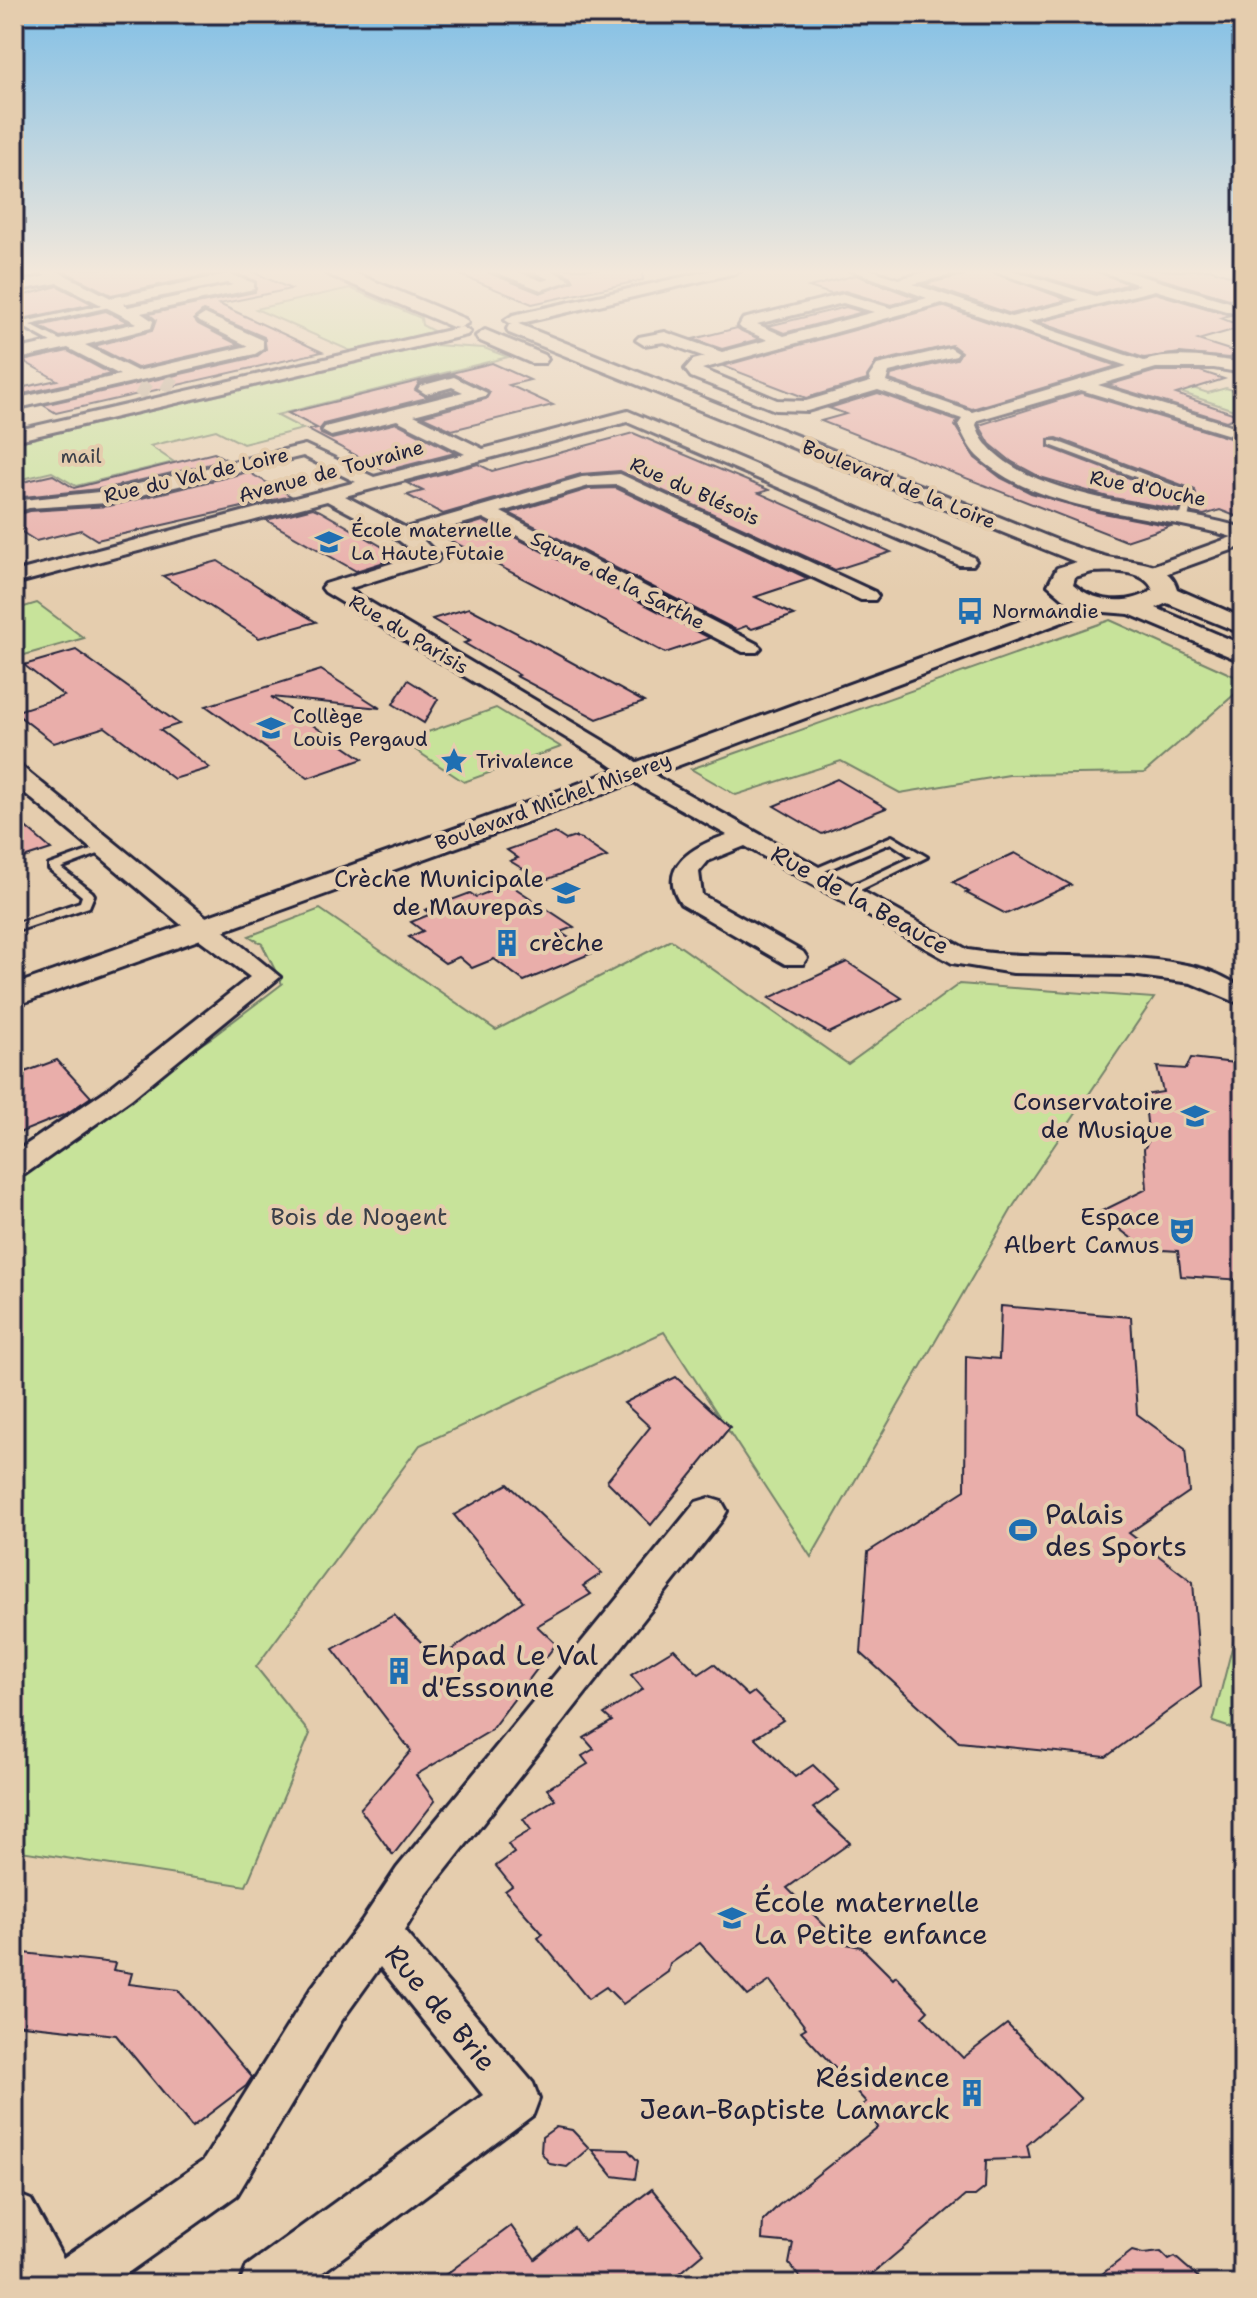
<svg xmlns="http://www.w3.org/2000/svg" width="1257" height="2298" font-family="'Shantell Sans',sans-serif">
	<rect width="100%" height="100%" fill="#e5cdae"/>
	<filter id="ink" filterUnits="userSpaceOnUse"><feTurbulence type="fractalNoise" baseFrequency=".0125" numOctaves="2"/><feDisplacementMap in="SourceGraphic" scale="16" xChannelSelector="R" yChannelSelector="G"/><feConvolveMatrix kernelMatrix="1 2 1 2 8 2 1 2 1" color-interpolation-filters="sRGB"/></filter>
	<g filter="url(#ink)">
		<g fill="#c7e39a" stroke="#74826a" stroke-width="2">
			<polygon points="350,288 421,318 422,325 435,332 353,352 256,309"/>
			<polygon points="434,345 484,348 508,357 276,415 303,429 243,444 216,430 150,446 174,462 76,486 52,472 14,481 14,443"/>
			<polygon points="1143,372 1208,393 1226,388 1243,393 1243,413 1131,376"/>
			<polygon points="37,603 84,638 14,658 14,610"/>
			<polygon points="1110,620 1243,680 1243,687 1144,773 1009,775 900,793 841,761 736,795 691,769"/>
			<polygon points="496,708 561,747 464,782 402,741"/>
			<polygon points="320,909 496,1030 671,940 848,1064 959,984 1154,998 1014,1205 811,1557 664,1332 420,1445 256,1667 310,1734 246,1886 14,1850 14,1167 211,1038 282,984 262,944 249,936"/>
			<polygon points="1243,1605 1243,1732 1213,1722"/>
		</g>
		<g fill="#e9aeaa" stroke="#22223b" stroke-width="2">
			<polygon points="59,269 246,269 291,289 219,304 322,352 56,413 43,405 256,357 266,349 264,337 203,311 194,319 198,324 239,345 137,368 94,346 152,331 156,320 149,314 255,292 256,281 227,271 111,295"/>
			<polygon points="446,269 487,269 489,273 540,293 574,281 572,277 555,269 642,269 643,280 532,304"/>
			<polygon points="968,269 984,269 1068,300 1011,314 924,284 964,275"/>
			<polygon points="1018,269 1092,269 1129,284 1096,293"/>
			<polygon points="1127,269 1180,271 1209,269 1243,279 1243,303"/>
			<polygon points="856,275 917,298 891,305 845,291 831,294 809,287"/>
			<polygon points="58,286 93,304 22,319 14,315 14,298"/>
			<polygon points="1155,293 1230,315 1221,318 1243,327 1198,340 1242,354 1228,358 1180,353 1144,358 1038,322"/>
			<polygon points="942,306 1117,366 972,409 890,380 891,375 957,359 961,352 952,345 876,362 867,380 806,398 723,366"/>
			<polygon points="846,307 863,312 784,333 768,326"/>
			<polygon points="106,311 128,322 60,337 39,326"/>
			<polygon points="737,328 759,339 722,349 693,339"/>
			<polygon points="68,351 111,374 23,394 15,389 57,380 23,361"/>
			<polygon points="492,363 530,380 509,385 553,405 452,430 422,416 486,399 490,392 453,374 419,383 415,390 427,397 454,391 324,424 320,429 321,434 332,439 397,423 455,453 385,471 308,430 317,428 288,413"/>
			<polygon points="1156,371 1200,371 1224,379 1176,394 1241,416 1226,421 1108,385"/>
			<polygon points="878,393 957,421 955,426 975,458 1001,478 1031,493 1098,512 1171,526 1126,541 821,421 846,414 829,408"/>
			<polygon points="1081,393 1243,442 1243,519 1220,510 1204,515 1192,513 1195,490 1057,438 1048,439 1048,447 1182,498 1179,510 1108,497 1040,477 1012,462 990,444 979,425"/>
			<polygon points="633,433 769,490 759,493 891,552 835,570 620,471 581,474 443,514 407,495 423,491 407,483 478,464 492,471"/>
			<polygon points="214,453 227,460 108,488 14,498 14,484 53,475 74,488"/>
			<polygon points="248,472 291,496 97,540 81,530 36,541 14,527 14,516 30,511 109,506"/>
			<polygon points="616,488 809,579 755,597 794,615 752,629 746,626 736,630 509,513 589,489"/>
			<polygon points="313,508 320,511 400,557 356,571 266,520"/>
			<polygon points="483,521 710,638 665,653 444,537 472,529 466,526"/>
			<polygon points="218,561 262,589 316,622 259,638 163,576"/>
			<polygon points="469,608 553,652 644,702 597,719 516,676 519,675 464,643 470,641 432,619"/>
			<polygon points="76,650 179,724 160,730 210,768 174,779 105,727 54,743 14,712 64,696 24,665"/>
			<polygon points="321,670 380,708 271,697 363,759 308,778 206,706"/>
			<polygon points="408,680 438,699 424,723 393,704"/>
			<polygon points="837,779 886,808 822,834 774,806"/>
			<polygon points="14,817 51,849 14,861"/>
			<polygon points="555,833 566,840 575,837 581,839 607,857 543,881 510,861 518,858 507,850"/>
			<polygon points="1015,853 1071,885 1006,914 966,893 969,892 953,882"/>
			<polygon points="509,884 574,927 560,932 592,953 524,981 494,959 472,968 459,957 445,963 409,937 423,931 411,922 431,914 425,910 470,893 476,897"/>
			<polygon points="847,962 902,998 829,1033 769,998"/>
			<polygon points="1191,1058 1243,1064 1243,1280 1181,1276 1178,1251 1146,1249 1098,1213 1147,1189 1144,1149 1149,1140 1144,1095 1163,1092 1157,1067 1186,1069"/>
			<polygon points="57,1060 91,1097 66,1114 14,1135 14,1076"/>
			<polygon points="1001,1306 1131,1317 1137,1414 1185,1449 1189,1492 1129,1533 1193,1582 1201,1687 1106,1757 959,1742 861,1653 868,1552 965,1490 966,1356 999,1359"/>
			<polygon points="676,1377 730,1427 651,1525 607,1481 650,1427 624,1403"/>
			<polygon points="508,1484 602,1573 583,1586 591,1594 537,1626 556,1644 490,1731 416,1775 435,1801 393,1855 360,1809 411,1751 333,1649 394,1615 438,1659 523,1601 454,1515"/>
			<polygon points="674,1649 699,1674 714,1664 748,1696 754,1692 783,1720 755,1738 795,1777 813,1765 839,1790 813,1808 850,1843 787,1888 842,1943 861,1947 893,1979 896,1976 928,2010 922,2016 963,2058 1007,2024 1081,2099 1027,2145 1030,2158 986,2160 985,2188 975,2196 965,2196 860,2284 805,2284 789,2264 793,2243 762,2240 763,2221 779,2205 878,2127 861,2106 866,2102 801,2031 806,2028 770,1981 748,1996 700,1943 670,1964 668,1972 623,2004 606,1987 588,1999 538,1938 543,1934 505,1891 512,1886 496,1866 514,1853 508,1844 531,1830 523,1819 555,1799 547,1789 588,1764 582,1756 594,1749 584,1738 612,1721 604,1714 643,1689 631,1675"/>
			<polygon points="14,1952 115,1963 113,1970 132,1973 129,1984 178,1990 252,2077 246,2086 192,2127 116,2035 14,2024"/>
			<polygon points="556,2127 572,2130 589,2148 567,2167 550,2164 541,2152 542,2137"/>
			<polygon points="591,2149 628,2150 638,2161 635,2179 613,2176"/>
			<polygon points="652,2189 704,2253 667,2284 433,2284 511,2226 535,2259 574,2228 584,2241"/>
			<polygon points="1132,2251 1143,2254 1161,2252 1169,2260 1175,2257 1206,2284 1089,2284"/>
		</g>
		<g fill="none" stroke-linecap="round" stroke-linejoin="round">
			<g stroke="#beab97" stroke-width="16" stroke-dasharray="16 8" stroke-linecap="butt">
				<polyline points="164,381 175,387"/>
				<polyline points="138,387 149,393"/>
			</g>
			<g stroke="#22223b" stroke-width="6">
				<g id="service">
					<polygon points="116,302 118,305 30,325 66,343 66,347 60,347 22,326 14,328 14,324"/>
					<polygon points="1050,441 1056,441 1194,493 1188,518 1184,521 1180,518 1186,496 1050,445"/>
					<polygon points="892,836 927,857 846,897 840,893 842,890 912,857 891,843 815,875 811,877 805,873"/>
					<polygon points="105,845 109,846 109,850 61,868 92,892 94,895 89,907 14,932 14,924 80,902 82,896 49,869 49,865"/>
				</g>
			</g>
			<g stroke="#22223b" stroke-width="6">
				<g id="minor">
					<path d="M35,269H53L111,298L228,274L254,283V289L141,313L153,321L151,328L85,345L137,371L248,346L200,322L197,319L205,314L263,340V349L255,354L14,409V399L120,375L68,348L14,360V350L137,323L58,283L14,291V283L46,276ZM227,283L233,285L128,307L123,304Z"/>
					<polygon points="510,269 542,281 549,279 528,269 548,269 571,280 541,290 490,270"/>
					<polygon points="718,269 743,269 736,273 513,325 505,320 513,315"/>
					<path d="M848,269H869L898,279L940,269H965L963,272L913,284L1011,317L1079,300L987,269H1008L1096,296L1139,285L1095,269H1117L1243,306V316L1155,290L1027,322L1144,361C1174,352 1212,358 1243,363V373L1214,368H1156L1098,385L1243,429V439L1081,390L978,420L976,425C979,432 982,441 988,446C1037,502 1173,506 1243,528V546L1157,577H1143L1140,573L1143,569L1232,537C1152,512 1041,515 977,456C969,448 964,436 958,425L962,419L878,390L807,411L775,410L691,377L685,369L693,360L705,357L664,342L644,345L636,340L639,337L665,332L722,352L768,340L742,329L739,326L743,319L844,294L891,308L927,298ZM843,303L874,312L784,336L757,324ZM942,303L1127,366L972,412L886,382L889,372L956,356L958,353L950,348L877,365L869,377L870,382L806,401L777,400L702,369Z"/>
					<polygon points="462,327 470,332 467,335 14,441 14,431"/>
					<path d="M454,377L487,393L485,396L414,415L483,449L628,411L973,557L976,561L973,565H959L627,422L345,496L406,528L582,477L620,474L875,592L878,596L875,600H861L617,485L589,486L501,512L757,644L761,648L757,652H743L483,518L419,536L440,557L437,561L348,589L622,752L659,778L968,950C1044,962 1130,948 1203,969C1217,973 1230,981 1243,987V1005L1191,983L1131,975L1013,973L952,963L745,846L708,861L699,872L702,895L803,952L807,958L803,964H785L681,904C655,866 696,845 727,835L643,788L606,762L325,592L322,588L325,584L418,555L393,536L327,501L14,584V572L356,482L303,456L108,503L29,508L14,513V501L108,491L305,445L374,477L465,454L397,420L331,436L322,431L325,427L463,392L452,387L426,394L418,389L420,386Z"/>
					<polygon points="14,765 22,767 280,977 131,1099 25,1174 14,1176 14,1153 111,1087 250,977 191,933 14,784"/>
					<polygon points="709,1498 722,1502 727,1511 722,1520 427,1894 404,1931 533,2083 539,2099 533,2115 307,2284 240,2284 247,2266 483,2095 380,1967 342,2020 237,2195 112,2284 23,2284 14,2267 14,2193 31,2200 63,2258 203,2161 310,1990 363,1919 397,1868 696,1502"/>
				</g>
			</g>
			<g stroke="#22223b" stroke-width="6">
				<g id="tertiary">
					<polygon points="323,269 345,269 465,319 468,323 459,328 453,327 325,273"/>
					<path d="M516,323L1064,543C1078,548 1092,553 1107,557C1129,562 1170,560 1177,589L1243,618V634L1167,603L1156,608L1243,645V662L1129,614L1092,611L527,822L14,1006V985L507,810L1069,603L1048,585L1057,568L1076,562L509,333L507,329L509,325ZM1092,572C1111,571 1145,569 1153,590C1129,606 1094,603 1073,584L1075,577Z"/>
					<polygon points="485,330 545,355 548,359 545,363 531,363 478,340 476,336"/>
				</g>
			</g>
			<use href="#service" fill="#e5cdae" fill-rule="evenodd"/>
			<use href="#minor" fill="#e5cdae" fill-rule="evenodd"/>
			<use href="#tertiary" fill="#e5cdae" fill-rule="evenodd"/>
		</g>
	</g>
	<linearGradient id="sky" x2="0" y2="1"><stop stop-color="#80bfe6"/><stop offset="0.46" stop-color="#f3e8db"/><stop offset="1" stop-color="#f3e8db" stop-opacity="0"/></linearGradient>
	<rect width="1257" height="591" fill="url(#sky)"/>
	<defs>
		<g id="school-bare" transform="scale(2.16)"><path d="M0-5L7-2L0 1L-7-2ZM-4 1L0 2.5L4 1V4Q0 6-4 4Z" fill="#1f6fb2" stroke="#e5cdae" stroke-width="2.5" paint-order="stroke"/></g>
		<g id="bus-bare" transform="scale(2.16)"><path d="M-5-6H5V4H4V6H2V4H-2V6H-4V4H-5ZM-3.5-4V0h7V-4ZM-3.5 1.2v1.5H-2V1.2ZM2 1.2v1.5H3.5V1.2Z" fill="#1f6fb2" stroke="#e5cdae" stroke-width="2.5" paint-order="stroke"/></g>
		<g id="sight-bare" transform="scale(2.16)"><path d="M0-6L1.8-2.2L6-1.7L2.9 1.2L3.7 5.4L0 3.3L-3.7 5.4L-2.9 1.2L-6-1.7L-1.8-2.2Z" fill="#1f6fb2" stroke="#e5cdae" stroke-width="2.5" paint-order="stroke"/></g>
		<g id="building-bare" transform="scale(2.16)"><path d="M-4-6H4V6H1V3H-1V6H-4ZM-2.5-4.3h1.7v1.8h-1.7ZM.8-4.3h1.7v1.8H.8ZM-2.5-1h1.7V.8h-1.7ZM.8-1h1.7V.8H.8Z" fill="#1f6fb2" stroke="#e5cdae" stroke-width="2.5" paint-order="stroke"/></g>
		<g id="theatre-bare" transform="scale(2.16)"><path d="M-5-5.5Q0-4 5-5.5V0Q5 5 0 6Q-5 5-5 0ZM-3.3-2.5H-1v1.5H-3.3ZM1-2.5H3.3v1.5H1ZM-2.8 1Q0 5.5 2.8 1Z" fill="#1f6fb2" stroke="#e5cdae" stroke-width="2.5" paint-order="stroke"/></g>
		<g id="stadium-bare" transform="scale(2.16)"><path d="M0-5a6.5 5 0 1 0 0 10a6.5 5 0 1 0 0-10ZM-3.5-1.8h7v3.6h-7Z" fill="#1f6fb2" stroke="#e5cdae" stroke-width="2.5" paint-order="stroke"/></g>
	</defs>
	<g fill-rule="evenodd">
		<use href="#school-bare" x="329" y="542"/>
		<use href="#bus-bare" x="970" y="611"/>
		<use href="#school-bare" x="271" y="728"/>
		<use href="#sight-bare" x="454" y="761"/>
		<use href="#school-bare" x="566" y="893"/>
		<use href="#building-bare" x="507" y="943"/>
		<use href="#school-bare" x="1195" y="1116"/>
		<use href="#theatre-bare" x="1182" y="1231"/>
		<use href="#stadium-bare" x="1023" y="1530"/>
		<use href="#building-bare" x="399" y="1671"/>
		<use href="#school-bare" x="732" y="1918"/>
		<use href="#building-bare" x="972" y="2093"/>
	</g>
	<g text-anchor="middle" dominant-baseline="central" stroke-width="8" stroke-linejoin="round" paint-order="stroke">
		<g font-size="20" fill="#3b3f49" stroke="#e5cdae">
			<text x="81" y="456">mail</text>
		</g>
		<g font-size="20" fill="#22223b" stroke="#e5cdae">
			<text transform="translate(331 471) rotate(-15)">Avenue de Touraine</text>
			<text transform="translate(196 475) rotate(-13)">Rue du Val de Loire</text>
			<text transform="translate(899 484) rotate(22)">Boulevard de la Loire</text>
			<text transform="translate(1148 488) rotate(11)">Rue d'Ouche</text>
			<text transform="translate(695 491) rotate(24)">Rue du Blésois</text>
			<text transform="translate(618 580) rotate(27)">Square de la Sarthe</text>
			<text transform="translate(409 634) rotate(31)">Rue du Parisis</text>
			<text transform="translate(553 801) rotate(-20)">Boulevard Michel Miserey</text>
		</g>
		<g font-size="20" fill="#22223b" stroke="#e5cdae" text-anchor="start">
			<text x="351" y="530">École maternelle<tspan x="351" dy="23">La Haute Futaie</tspan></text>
			<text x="992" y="611">Normandie</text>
			<text x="293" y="716">Collège<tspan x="293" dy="23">Louis Pergaud</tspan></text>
			<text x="476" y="761">Trivalence</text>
		</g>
		<g font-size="24" fill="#22223b" stroke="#e5cdae" text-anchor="end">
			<text x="544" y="879">Crèche Municipale<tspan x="544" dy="28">de Maurepas</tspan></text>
			<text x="529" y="943" text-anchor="start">crèche</text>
			<text x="1173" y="1102">Conservatoire<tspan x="1173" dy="28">de Musique</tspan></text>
			<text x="1160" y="1217">Espace<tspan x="1160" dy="28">Albert Camus</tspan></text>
		</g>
		<g font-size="24" fill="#22223b" stroke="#e5cdae">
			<text transform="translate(860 900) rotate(29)">Rue de la Beauce</text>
		</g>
		<g font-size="24" fill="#3b3f49" stroke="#e5cdae">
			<text x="359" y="1217">Bois de Nogent</text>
		</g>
		<g font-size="28" fill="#22223b" stroke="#e5cdae" text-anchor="start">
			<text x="1045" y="1514">Palais<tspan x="1045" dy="32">des Sports</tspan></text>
			<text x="421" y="1655">Ehpad Le Val<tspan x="421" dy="32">d'Essonne</tspan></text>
			<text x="754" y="1902">École maternelle<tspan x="754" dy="32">La Petite enfance</tspan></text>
			<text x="950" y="2077" text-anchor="end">Résidence<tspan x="950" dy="32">Jean-Baptiste Lamarck</tspan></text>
		</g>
		<g font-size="28" fill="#22223b" stroke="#e5cdae">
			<text transform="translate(441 2008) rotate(50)">Rue de Brie</text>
		</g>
	</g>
	<rect width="1257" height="2298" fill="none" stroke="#e5cdae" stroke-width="48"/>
	<rect x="24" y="24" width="1209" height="2250" fill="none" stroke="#22223b" stroke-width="3" filter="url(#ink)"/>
</svg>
